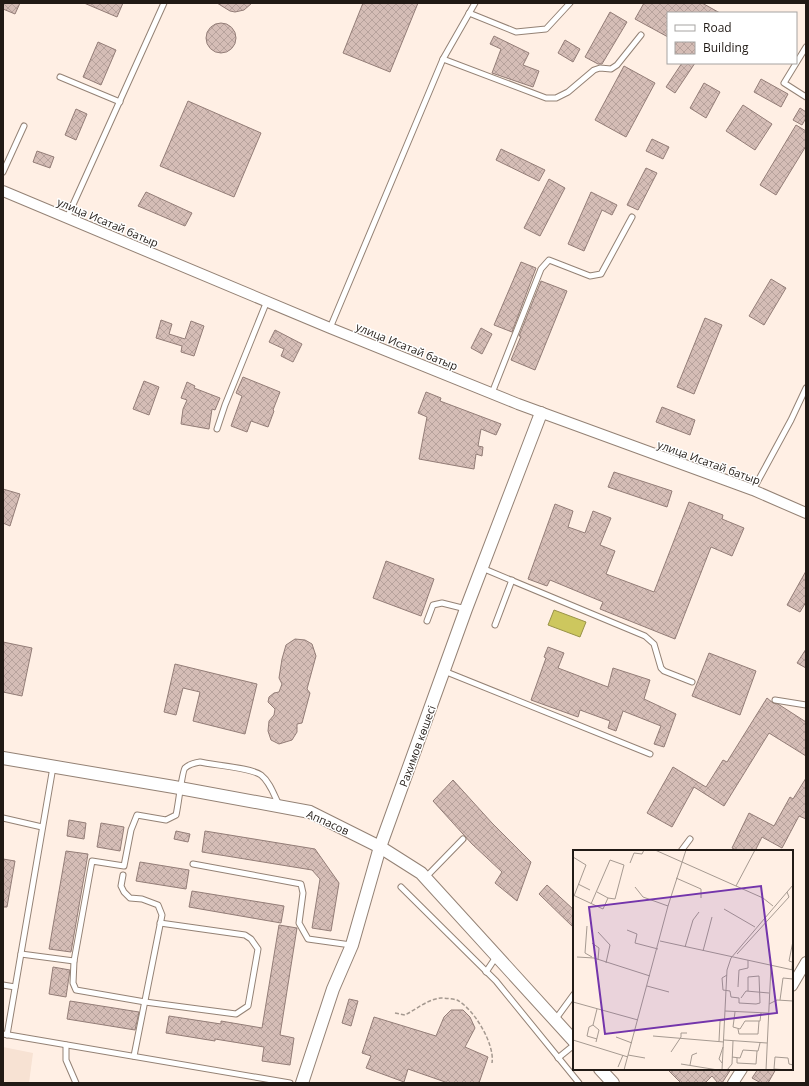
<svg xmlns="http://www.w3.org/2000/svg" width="809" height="1086" font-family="'Open Sans',sans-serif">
	<defs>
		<pattern id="building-cross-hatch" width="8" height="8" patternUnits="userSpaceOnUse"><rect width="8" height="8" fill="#d5bdb6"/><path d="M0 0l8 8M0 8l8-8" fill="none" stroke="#b7a29c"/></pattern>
	</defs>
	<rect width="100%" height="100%" fill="#ffefe4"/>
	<polygon fill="#f7e2d3" points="3,1047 33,1053 29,1083 3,1083"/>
	<polygon fill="#cdc75e" stroke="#999348" points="554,610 586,622 580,637 548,625"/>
	<g fill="url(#building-cross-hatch)" stroke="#937d77">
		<polygon points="3,3 20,3 15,14 3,9"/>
		<polygon points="84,3 123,3 117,17"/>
		<polygon points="217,3 252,3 244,10 235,12 230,11"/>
		<polygon points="363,3 418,3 390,72 343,53"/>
		<polygon points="644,3 702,3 720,13 668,13 668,37 635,19"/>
		<polygon points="610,12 627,22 602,64 598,64 585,57"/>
		<circle cx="221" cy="38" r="15"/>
		<polygon points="494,36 529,53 523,65 539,71 533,87 492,73 501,49 490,44"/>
		<polygon points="565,40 580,49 573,62 558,53"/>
		<polygon points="98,42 116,50 101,85 83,77"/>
		<polygon points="682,63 695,63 675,93 666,87"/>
		<polygon points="624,66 655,83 626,137 595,120"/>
		<polygon points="761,79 788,94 781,107 754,92"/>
		<polygon points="704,83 720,92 706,118 690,108"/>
		<polygon points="188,101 261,133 234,197 160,166"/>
		<polygon points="743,105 772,124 755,150 726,131"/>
		<polygon points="800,108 806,112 806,118 802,125 793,120"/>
		<polygon points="76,109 87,114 76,140 65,135"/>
		<polygon points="796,125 806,131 806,146 776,195 760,185"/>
		<polygon points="652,139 669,147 663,159 646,151"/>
		<polygon points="501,149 545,170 539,181 496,160"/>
		<polygon points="37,151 54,157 50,168 33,162"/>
		<polygon points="646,168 657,173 638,210 627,205"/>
		<polygon points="549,179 565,188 540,236 524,228"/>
		<polygon points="146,192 192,213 185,226 138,206"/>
		<polygon points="591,192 617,205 612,215 602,210 584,251 568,244"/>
		<polygon points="521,262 536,268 512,332 494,325"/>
		<polygon points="771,279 786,288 764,325 749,316"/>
		<polygon points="541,281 567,291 535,370 511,360 521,336 519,336"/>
		<polygon points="705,318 722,325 694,394 677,387"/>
		<polygon points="161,320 172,324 169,334 185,339 191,321 204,326 194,356 181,352 182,346 156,338"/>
		<polygon points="481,328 492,334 482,354 471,348"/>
		<polygon points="275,330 302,344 293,362 281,356 284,349 269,342"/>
		<polygon points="243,377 280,392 273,410 274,411 268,427 251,421 247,432 231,426 242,396 236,393"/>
		<polygon points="144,381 159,387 149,415 133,409"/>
		<polygon points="187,382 195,386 194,388 220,398 215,410 212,409 209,429 181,424 183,409 187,400 181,398"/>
		<polygon points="426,392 441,398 440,401 501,424 496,435 481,429 478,446 483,447 482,456 476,454 474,469 419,459 427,417 418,413"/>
		<polygon points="662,407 695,420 690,435 656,422"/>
		<polygon points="614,472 672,491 667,507 608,487"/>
		<polygon points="3,489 20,494 10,526 3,523"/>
		<polygon points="689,502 723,515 722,519 744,528 732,556 711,547 675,639 600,609 603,602 550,580 547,586 528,579 555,504 573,511 568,527 585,533 593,511 611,518 600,545 615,551 606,574 654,592"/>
		<polygon points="386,561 434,579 421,616 373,598"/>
		<polygon points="806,571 806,602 800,612 787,605"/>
		<polygon points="295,639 305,640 312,644 316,656 307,689 310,693 302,723 297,724 297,732 292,740 279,744 271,740 268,731 269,721 274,715 275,709 268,702 269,697 274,693 279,692 282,684 279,678 282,659 286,645"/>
		<polygon points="3,642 32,648 22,696 3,692"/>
		<polygon points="548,647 564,653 558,668 608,687 613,668 650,680 644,699 676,714 664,747 654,744 661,726 623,711 616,731 608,728 610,721 580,710 578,717 531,700 546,658 544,657"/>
		<polygon points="806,649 806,668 797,663"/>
		<polygon points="709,653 756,671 740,715 692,696"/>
		<polygon points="175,664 257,684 245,734 193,721 200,692 183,688 176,715 164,712"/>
		<polygon points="767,698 773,703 778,704 806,722 806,756 769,733 724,806 694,787 672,827 647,813 673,767 706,787 723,760 727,762"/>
		<polygon points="806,778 806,819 799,816 782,848 762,837 755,851 738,851 732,848 749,813 774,826 790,797 793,799"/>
		<polygon points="453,780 492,823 531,862 517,901 495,883 502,872 472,844 433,801"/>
		<polygon points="69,820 86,823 84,839 67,836"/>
		<polygon points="101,823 124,827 120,851 97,847"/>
		<polygon points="176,831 190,834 188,842 174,839"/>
		<polygon points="205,831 315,849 339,883 331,931 312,928 320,879 312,870 202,852"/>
		<polygon points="66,851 88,854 71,952 49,949"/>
		<polygon points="3,859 15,861 7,907 3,907"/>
		<polygon points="140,862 189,870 186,889 136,881"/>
		<polygon points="547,885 574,910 574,928 539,894"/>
		<polygon points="192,891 284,906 281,923 189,907"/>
		<polygon points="279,925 297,928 280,1035 294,1038 290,1065 262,1061 264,1047 215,1039 215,1041 166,1033 169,1016 221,1024 221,1021 262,1028"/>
		<polygon points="53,967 70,970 66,997 49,994"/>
		<polygon points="349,999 358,1001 351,1026 342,1023"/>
		<polygon points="70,1001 139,1012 135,1030 67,1019"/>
		<polygon points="451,1010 463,1010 470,1017 475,1028 465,1047 488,1057 479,1083 448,1083 408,1069 404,1082 366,1068 371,1056 362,1053 374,1017 436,1036 444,1017"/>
		<polygon points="667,1069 731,1069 722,1083 718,1083 712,1076 705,1083 681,1083"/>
		<polygon points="758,1069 776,1069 768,1083 761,1083 752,1078"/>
	</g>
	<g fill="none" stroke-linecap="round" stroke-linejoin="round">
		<g stroke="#948275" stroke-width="7">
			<g id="service">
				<polyline points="469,13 516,32 546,29 570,3"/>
				<polyline points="806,47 784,83 806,97"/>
				<polyline points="443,59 546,98 556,98 568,92 594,70 600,68 611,69 617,65 641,35"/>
				<polyline points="60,77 120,102"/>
				<polyline points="3,172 24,126"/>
				<polyline points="67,218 164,3"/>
				<polyline points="330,328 443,59 475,3"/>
				<polyline points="492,393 541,269 549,260 590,276 601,274 632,217"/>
				<polyline points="217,429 225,405 267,301"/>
				<polyline points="753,490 791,420 806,388"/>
				<polyline points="482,568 645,636 654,644 661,668 664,671 692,682"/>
				<polyline points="427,621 433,605 442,603 466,609"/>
				<polyline points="495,625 512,580"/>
				<polyline points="444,671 650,754"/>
				<polyline points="775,700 806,705"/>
				<polyline points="3,818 42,827"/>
				<polyline points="681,851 690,839"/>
				<polyline points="193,864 301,884 303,893 299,923 308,939 351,945"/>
				<polyline points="123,875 121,886 124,892 130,898 142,899 158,905 162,915 134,1056"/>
				<polyline points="426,877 463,839"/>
				<polyline points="401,887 496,981 579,1083"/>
				<path d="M160,923L245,935L251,939L258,949L248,1006L236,1014L145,1002L76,990L73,983L74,961L92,861L124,866L131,830L137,815L166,820L176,815C178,808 182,771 185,768C189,764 194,763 200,762C213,765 252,768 261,775C270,782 274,795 279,805"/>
				<polyline points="21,954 74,961"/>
				<polyline points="486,972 496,957"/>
				<polyline points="3,985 15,987"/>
				<polyline points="555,1020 574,994"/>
				<polyline points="3,1034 290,1083"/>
				<polyline points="7,1035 53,767"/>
				<polyline points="66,1045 66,1060 76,1083"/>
				<polyline points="558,1058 574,1045"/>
			</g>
		</g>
		<g stroke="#948275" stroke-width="12">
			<g id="minor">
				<polyline points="3,191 330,328 518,404 753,490 806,513"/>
				<polyline points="792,986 806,962"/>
				<polyline points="733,1083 742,1069"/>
			</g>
		</g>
		<g stroke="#948275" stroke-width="14">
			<g id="tertiary">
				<polyline points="3,758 174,787 310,812 380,847 421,873 574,1041"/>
				<polyline points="600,1069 613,1083"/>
				<polyline points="302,1083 333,989 352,945 380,847 466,609 541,413"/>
			</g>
		</g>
		<path stroke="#a59990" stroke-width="1.5" stroke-dasharray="4 2" stroke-linecap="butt" d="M395,1013L405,1015C417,1009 428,999 441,998C445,998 453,999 457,1000C474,1009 495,1044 492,1063"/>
		<use href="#service" stroke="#fff" stroke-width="5"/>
		<use href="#minor" stroke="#fff" stroke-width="10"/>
		<use href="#tertiary" stroke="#fff" stroke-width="12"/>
	</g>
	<g text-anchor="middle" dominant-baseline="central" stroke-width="3" stroke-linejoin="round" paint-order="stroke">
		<g font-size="11" fill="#211a15" stroke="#fff">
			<text transform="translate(108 222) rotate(23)">улица Исатай батыр</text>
			<text transform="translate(407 346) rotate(22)">улица Исатай батыр</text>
			<text transform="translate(709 462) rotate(20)">улица Исатай батыр</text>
			<text transform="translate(417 746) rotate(-70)">Рахимов көшесі</text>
			<text transform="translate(328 822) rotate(24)">Аппасов</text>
		</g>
	</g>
	<g transform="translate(573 850)">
		<rect width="220" height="220" fill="#ffefe4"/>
		<path fill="none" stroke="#a69a91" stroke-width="1" d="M82,0L190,48L200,56M0,7L13,15L1,46M57,13L61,3L69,4L71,0M103,28L128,39V48M5,34L17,40M163,36L182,0M62,37L70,47L95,56M24,42L35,48M0,45L30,59L35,48L42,49L51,15L37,10L18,54M151,59L182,77M14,76L12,103L19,107M54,80L64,84L62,93L85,99M25,82L37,95L33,113M87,91L220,120M19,93L26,98L25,110M112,97L120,70L126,62M130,101L139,67M164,104L216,47L214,42M4,107L21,108L77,126M219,112L216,111L220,91M219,120L220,105M154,125L149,128L150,140L157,141L158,147L166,148V153L183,154L187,153L186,126L175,127V141M74,136L96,142M165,137L166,120L175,118V110M168,148L173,141L196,143M207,150L210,128L220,129M0,152L65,170M196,154L204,150L220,151M152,161L195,163M162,162L160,177L167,179L172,171H187L188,163M20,175L16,177L14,186L24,189M165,179L166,184H185L186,171M80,186L151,192M43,187L59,193M0,190L55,207M151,190L194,193M146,191L147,171L152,170M23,192L26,180L20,175L24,159M98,202L108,187V183H114M55,205L72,208M159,207L167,208L170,200L185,201L187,193M164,208V213L183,214L184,201M149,213L146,209L150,197M108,214L145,220M117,215L119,205L124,203M45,217L50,205M51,220L95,56L113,0M149,220L154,120L158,108L220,35M154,220L159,214L160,191M193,220L198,116M215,220L201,219L202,207L215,208L216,214L220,215"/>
		<path fill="#7335ab" fill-opacity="0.15" stroke="#7335ab" stroke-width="2" d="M188,36L204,163L32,184L16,57Z"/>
		<rect width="220" height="220" fill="none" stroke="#211a15" stroke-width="2"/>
	</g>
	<rect width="809" height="1086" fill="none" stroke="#211a15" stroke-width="8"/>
	<rect x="667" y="12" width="130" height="52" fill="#ffffff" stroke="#a6a3a1"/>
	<rect x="675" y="25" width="20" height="6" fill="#ffffff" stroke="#a6a3a1"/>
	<text x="703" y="32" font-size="12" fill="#211a15">Road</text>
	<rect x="675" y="42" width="20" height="12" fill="url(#building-cross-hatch)" stroke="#a6a3a1"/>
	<text x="703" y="52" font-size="12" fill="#211a15">Building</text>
</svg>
